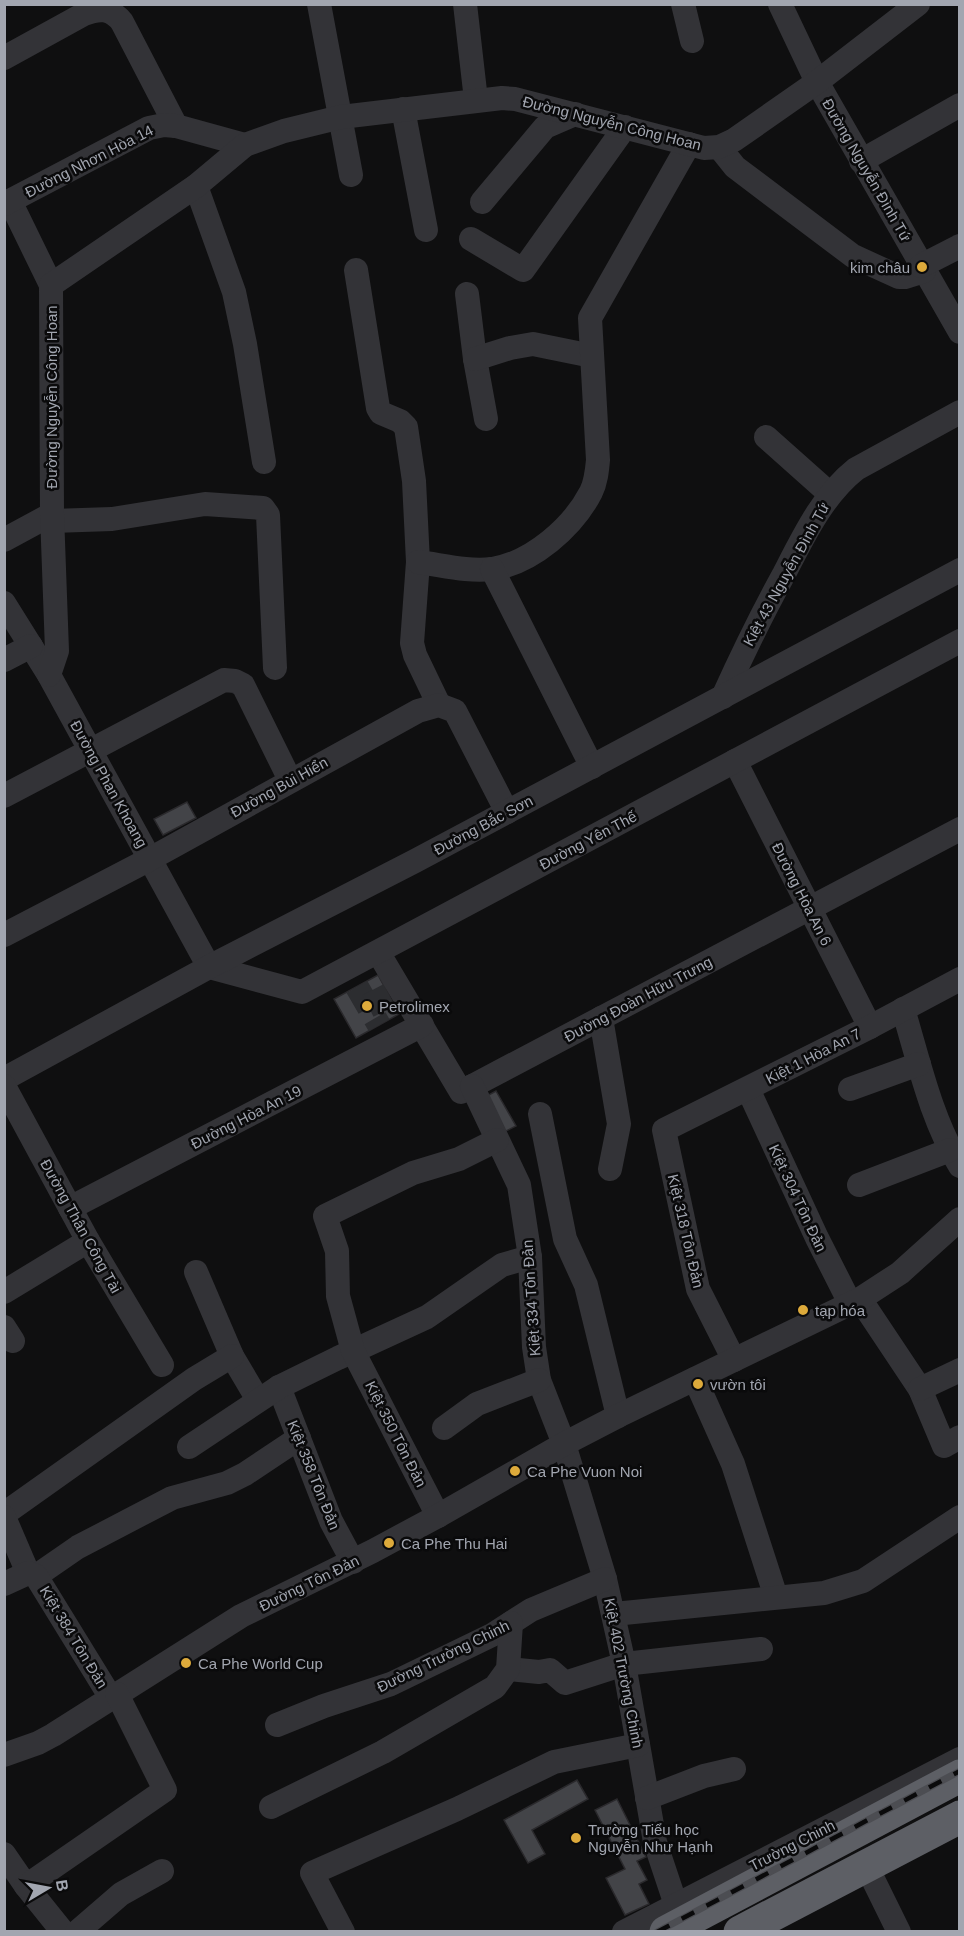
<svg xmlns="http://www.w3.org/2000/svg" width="964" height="1936" font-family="Arial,sans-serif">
	<rect width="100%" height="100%" fill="#0f0f10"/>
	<g fill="#434448" stroke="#2a292c" stroke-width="1.5">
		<polygon points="187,802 196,818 163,835 154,819"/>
		<polygon points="378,975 399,1014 356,1038 334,999"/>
		<polygon points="496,1091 516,1126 502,1133 483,1098"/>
		<polygon points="577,1780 588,1799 532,1830 545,1854 528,1863 504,1820"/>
		<polygon points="617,1799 646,1857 637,1861 647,1880 639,1884 649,1904 625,1915 606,1878 625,1869 595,1810"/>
	</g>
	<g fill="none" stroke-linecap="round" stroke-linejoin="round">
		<g stroke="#2c2d30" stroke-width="24" stroke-dasharray="24 12" stroke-linecap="butt">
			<polyline points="357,987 379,1025"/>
			<polyline points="368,1006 389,995"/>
		</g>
		<g stroke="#333337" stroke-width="24">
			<polyline points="319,4 351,175"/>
			<polyline points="465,4 476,100"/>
			<polyline points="683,4 692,41"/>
			<polyline points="780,4 817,82 960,332"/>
			<path d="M4,58L84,14C100,8 111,8 122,22L176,126"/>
			<polyline points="403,109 426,230"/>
			<polyline points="719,147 735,167 853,256 899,277 905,277 924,271"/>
			<polyline points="861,161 960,105"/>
			<polyline points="196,186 234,292 245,344 264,462"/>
			<polyline points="10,201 51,285"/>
			<polyline points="482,202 545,127 575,114"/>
			<polyline points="4,204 149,128 164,125 176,126 245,145"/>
			<polyline points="471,239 523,270 625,127"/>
			<polyline points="921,266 960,246"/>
			<polyline points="356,270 378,408 381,413 400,421 406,427 414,481 418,562 412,643 415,655 439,705"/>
			<polyline points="467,294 475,359 486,419"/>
			<polyline points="475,359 510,348 533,344 592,356"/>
			<polyline points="766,437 830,494"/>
			<polyline points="52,521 112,519 205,504 263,508 268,515 275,668"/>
			<polyline points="4,540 52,514"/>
			<path d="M418,562C442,565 468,572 492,569C532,563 573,527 591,492C596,482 597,471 598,460L590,318L689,144"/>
			<polyline points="492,569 592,767"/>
			<polyline points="4,603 49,675 209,967"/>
			<polyline points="4,660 31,646"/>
			<polyline points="49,675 57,651 52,514 51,285 196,186 245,145 284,131 341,117 502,98 515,99 704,148 719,147 734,140 817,82 918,4"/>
			<path d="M723,697C742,655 762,614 784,574C803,537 823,495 856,469L960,412"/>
			<polyline points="735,761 870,1027"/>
			<polyline points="4,796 224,680 235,681 243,685 290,780"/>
			<polyline points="4,935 150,859 418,711 439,705 455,711 507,812"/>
			<polyline points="378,952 461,1092 960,829"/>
			<polyline points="209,967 302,992 960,641"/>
			<path d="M903,1009C919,1062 931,1119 960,1166"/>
			<polyline points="601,1018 619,1124 610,1169"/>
			<polyline points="4,1079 209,967 415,861 960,570"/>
			<polyline points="4,1086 88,1241 162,1365"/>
			<polyline points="472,1086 519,1185 530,1257 534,1347 539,1380 564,1444 605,1579 624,1664 655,1842 676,1905"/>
			<polyline points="748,1089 817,1238 851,1305"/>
			<polyline points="850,1089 919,1064"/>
			<polyline points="540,1114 565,1239 586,1285 618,1416"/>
			<polyline points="859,1185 950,1150"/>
			<polyline points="70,1208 422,1025"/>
			<polyline points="196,1272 232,1356 258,1400"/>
			<polyline points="4,1292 88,1241"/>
			<polyline points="860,1299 920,1389 944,1446 960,1437"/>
			<polyline points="4,1327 13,1341"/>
			<polyline points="734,1360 698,1289 664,1130 870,1027 960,979"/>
			<polyline points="695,1379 733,1464 776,1597"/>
			<polyline points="279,1387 331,1521 353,1562"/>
			<polyline points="920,1389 960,1370"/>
			<polyline points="444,1428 477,1404 539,1380"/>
			<polyline points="189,1447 279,1387 338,1358 427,1317 502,1265 530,1257"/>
			<polyline points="4,1514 194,1379 232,1356"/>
			<polyline points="438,1516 353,1351 338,1296 337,1251 325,1216 413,1173 459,1159 497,1140"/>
			<polyline points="4,1517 28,1573"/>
			<polyline points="36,1576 78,1547 172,1498 227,1483 245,1474 299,1438"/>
			<polyline points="4,1584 28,1573 36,1576 111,1698"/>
			<polyline points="614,1614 824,1593 863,1581 960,1517"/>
			<polyline points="508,1669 539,1672 550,1670 565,1683 624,1664 761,1649"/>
			<polyline points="277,1725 324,1706 391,1684 492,1635 531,1610 605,1579"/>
			<polyline points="4,1755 38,1743 53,1735 241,1616 373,1551 438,1516 564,1444 618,1416 860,1299 900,1273 960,1219"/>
			<polyline points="647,1798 704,1776 734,1769"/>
			<polyline points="271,1807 383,1752 495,1687 508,1669 511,1623"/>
			<polyline points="4,1854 26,1886 63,1932"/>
			<polyline points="866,1865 899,1932"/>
			<polyline points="26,1886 165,1790 117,1694"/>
			<polyline points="77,1932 121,1894 162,1871"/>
			<polyline points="343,1932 312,1873 457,1809 554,1762 638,1745"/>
			<polyline points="624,1932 960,1759"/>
		</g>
		<g stroke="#5d5f65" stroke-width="33">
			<polyline points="666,1932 960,1776"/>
			<polyline points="740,1932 960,1817"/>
		</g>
		<g stroke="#4c4d52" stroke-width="7">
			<polyline id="rail" points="657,1932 960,1771"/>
		</g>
		<use href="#rail" stroke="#0a0a0b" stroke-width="4.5" stroke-dasharray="14" stroke-linecap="butt"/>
	</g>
	<g fill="#ddaa3b" stroke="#0a0a0b" stroke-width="2">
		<circle cx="922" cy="267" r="6"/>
		<circle cx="367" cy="1006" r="6"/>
		<circle cx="803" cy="1310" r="6"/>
		<circle cx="698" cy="1384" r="6"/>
		<circle cx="515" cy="1471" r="6"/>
		<circle cx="389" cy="1543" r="6"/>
		<circle cx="186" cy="1663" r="6"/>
		<circle cx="576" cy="1838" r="6"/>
	</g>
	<g text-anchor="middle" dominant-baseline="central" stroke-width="5" stroke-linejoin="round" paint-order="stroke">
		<g font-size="15" fill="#a2a6b0" stroke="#0a0a0b">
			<text transform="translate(612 123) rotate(14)">Đường Nguyễn Công Hoan</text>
			<text transform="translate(89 161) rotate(-27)">Đường Nhơn Hòa 14</text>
			<text transform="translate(867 170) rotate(60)">Đường Nguyễn Đình Tứ</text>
			<text transform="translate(51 397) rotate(-90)">Đường Nguyễn Công Hoan</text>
			<text transform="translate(786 574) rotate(-61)">Kiệt 43 Nguyễn Đình Tứ</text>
			<text transform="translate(109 784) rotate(61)">Đường Phan Khoang</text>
			<text transform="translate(279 787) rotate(-29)">Đường Bùi Hiển</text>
			<text transform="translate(483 825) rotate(-28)">Đường Bắc Sơn</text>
			<text transform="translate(588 840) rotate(-28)">Đường Yên Thế</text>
			<text transform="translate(802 894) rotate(63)">Đường Hòa An 6</text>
			<text transform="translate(638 999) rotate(-28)">Đường Đoàn Hữu Trưng</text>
			<text transform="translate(813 1056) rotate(-27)">Kiệt 1 Hòa An 7</text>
			<text transform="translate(246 1117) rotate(-27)">Đường Hòa An 19</text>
			<text transform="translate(798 1198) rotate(65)">Kiệt 304 Tôn Đản</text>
			<text transform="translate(81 1226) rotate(61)">Đường Thân Công Tài</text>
			<text transform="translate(686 1231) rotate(77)">Kiệt 318 Tôn Đản</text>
			<text transform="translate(531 1298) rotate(-94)">Kiệt 334 Tôn Đản</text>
			<text transform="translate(396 1434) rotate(63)">Kiệt 350 Tôn Đản</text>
			<text transform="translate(314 1475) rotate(68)">Kiệt 358 Tôn Đản</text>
			<text transform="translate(309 1583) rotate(-26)">Đường Tôn Đản</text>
			<text transform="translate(74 1637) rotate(59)">Kiệt 384 Tôn Đản</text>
			<text transform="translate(443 1656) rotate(-26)">Đường Trường Chinh</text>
			<text transform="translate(624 1673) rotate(79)">Kiệt 402 Trường Chinh</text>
			<text transform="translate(792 1845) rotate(-27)">Trường Chinh</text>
		</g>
		<g font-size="15" fill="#a2a6b0" stroke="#0a0a0b" text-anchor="start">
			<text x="910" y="267" text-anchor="end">kim châu</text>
			<text x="379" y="1006">Petrolimex</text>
			<text x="815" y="1310">tạp hóa</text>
			<text x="710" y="1384">vườn tôi</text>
			<text x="527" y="1471">Ca Phe Vuon Noi</text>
			<text x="401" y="1543">Ca Phe Thu Hai</text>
			<text x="198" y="1663">Ca Phe World Cup</text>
			<text x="588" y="1829">Trường Tiểu học<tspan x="588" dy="17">Nguyễn Như Hạnh</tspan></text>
		</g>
	</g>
	<rect width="964" height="1936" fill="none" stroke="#a2a6b0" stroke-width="12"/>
	<g transform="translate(48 1888) rotate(80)" stroke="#0a0a0b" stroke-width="4.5" paint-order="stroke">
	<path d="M0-4.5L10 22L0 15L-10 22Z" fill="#a2a6b0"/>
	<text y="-9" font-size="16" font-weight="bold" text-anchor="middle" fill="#a2a6b0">B</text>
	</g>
</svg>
